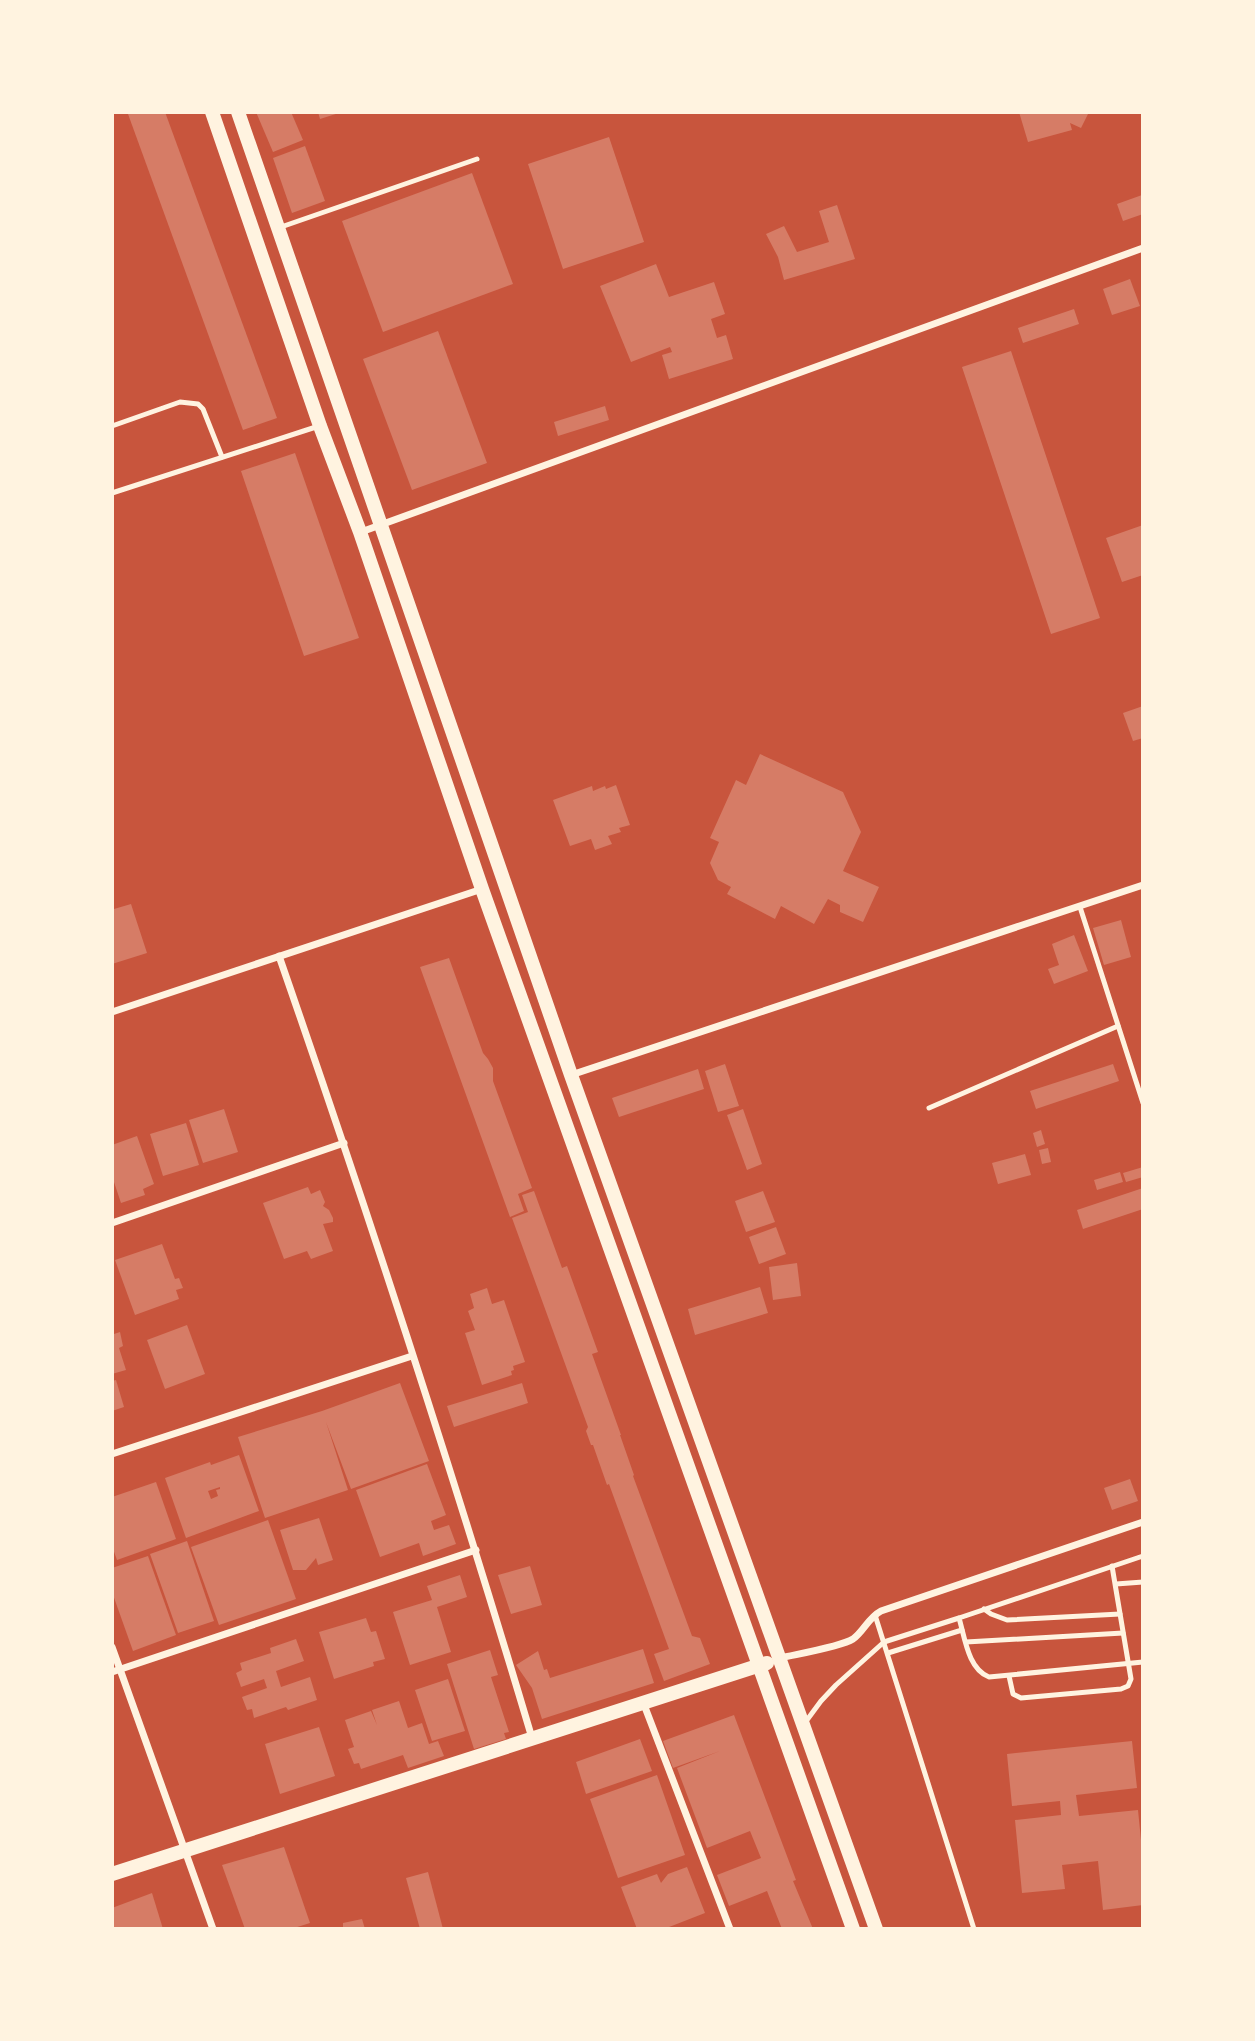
<svg xmlns="http://www.w3.org/2000/svg" width="1255" height="2041" font-family="'DM Sans',sans-serif">
	<rect width="100%" height="100%" fill="#c8553d"/>
	<g fill="#d67c66" fill-rule="evenodd">
		<polygon points="133,112 165,112 277,418 243,430 128,114"/>
		<polygon points="256,112 291,112 303,140 273,152"/>
		<polygon points="318,112 339,112 339,113 320,119"/>
		<polygon points="1019,112 1089,112 1081,128 1070,123 1072,130 1028,142"/>
		<polygon points="609,137 644,242 563,269 528,164"/>
		<polygon points="305,146 325,201 292,213 273,158"/>
		<polygon points="472,173 513,284 383,332 342,221"/>
		<polygon points="1142,195 1143,214 1123,221 1117,204"/>
		<polygon points="837,205 855,259 784,280 778,257 766,234 784,226 797,252 829,242 819,211"/>
		<polygon points="656,264 669,297 714,282 725,314 711,319 717,338 726,335 733,359 669,379 662,355 672,352 670,347 631,362 600,286"/>
		<polygon points="1130,279 1140,306 1112,315 1103,289"/>
		<polygon points="1074,309 1079,324 1023,343 1018,328"/>
		<polygon points="438,331 487,463 412,490 363,359"/>
		<polygon points="1011,351 1100,618 1051,634 962,367"/>
		<polygon points="605,406 609,420 558,436 554,422"/>
		<polygon points="295,453 359,638 304,656 241,471"/>
		<polygon points="1143,525 1143,575 1122,582 1106,538"/>
		<polygon points="1143,706 1143,738 1133,741 1123,713"/>
		<polygon points="760,754 843,792 861,832 843,871 879,887 863,922 840,912 840,905 828,899 814,924 781,906 775,919 727,894 731,887 718,880 710,863 719,842 710,838 736,780 746,785"/>
		<polygon points="616,785 630,825 619,828 621,832 608,836 612,844 595,850 591,839 570,846 553,800 592,786 593,791 605,786 606,789"/>
		<polygon points="112,904 114,909 131,904 147,953 112,964"/>
		<polygon points="1121,920 1131,957 1104,965 1093,928"/>
		<polygon points="1074,935 1088,971 1054,984 1048,969 1059,965 1052,944"/>
		<polygon points="449,958 483,1053 488,1059 493,1068 493,1081 532,1188 518,1194 524,1211 510,1217 420,967"/>
		<polygon points="725,1064 739,1106 718,1112 705,1071"/>
		<polygon points="1113,1064 1119,1081 1036,1109 1030,1091"/>
		<polygon points="698,1069 704,1089 619,1117 612,1098"/>
		<polygon points="224,1109 238,1152 203,1163 189,1120"/>
		<polygon points="743,1109 762,1164 747,1170 727,1115"/>
		<polygon points="186,1123 199,1165 163,1176 150,1134"/>
		<polygon points="1041,1130 1045,1144 1037,1147 1033,1133"/>
		<polygon points="137,1136 154,1184 143,1189 145,1195 121,1203 112,1176 112,1145"/>
		<polygon points="1048,1148 1051,1162 1042,1164 1039,1150"/>
		<polygon points="1025,1154 1031,1175 998,1184 992,1163"/>
		<polygon points="1143,1167 1143,1177 1126,1182 1123,1173"/>
		<polygon points="1120,1172 1123,1182 1097,1190 1094,1180"/>
		<polygon points="308,1187 311,1194 320,1190 325,1202 323,1206 329,1210 333,1218 333,1222 323,1224 333,1251 311,1259 307,1251 284,1259 263,1203"/>
		<polygon points="1143,1188 1143,1209 1083,1229 1077,1210"/>
		<polygon points="534,1191 562,1268 567,1266 598,1352 592,1354 621,1435 620,1435 634,1475 633,1476 692,1636 700,1638 710,1664 664,1681 654,1654 669,1649 609,1484 607,1485 593,1445 591,1445 586,1431 588,1427 512,1218 528,1212 522,1195"/>
		<polygon points="763,1191 775,1222 746,1232 735,1201"/>
		<polygon points="776,1227 786,1254 759,1264 749,1237"/>
		<polygon points="162,1244 175,1279 179,1278 183,1288 176,1290 179,1299 135,1315 115,1260"/>
		<polygon points="797,1263 801,1296 773,1300 769,1267"/>
		<polygon points="760,1287 768,1313 695,1335 688,1309"/>
		<polygon points="487,1288 492,1304 504,1300 525,1362 513,1366 514,1370 511,1371 512,1375 482,1385 465,1333 475,1330 468,1311 474,1308 470,1294"/>
		<polygon points="187,1325 205,1374 165,1389 147,1340"/>
		<polygon points="112,1328 114,1334 120,1332 123,1346 119,1348 126,1370 112,1374"/>
		<polygon points="116,1380 124,1407 112,1411 112,1381"/>
		<polygon points="400,1383 429,1461 351,1489 326,1422 348,1490 265,1518 238,1437 322,1411"/>
		<polygon points="522,1383 528,1403 454,1427 447,1406"/>
		<path d="M239,1455L259,1511L186,1538L165,1478L210,1462L211,1465ZM220,1487V1489L216,1490L218,1496L211,1499L208,1491Z"/>
		<polygon points="427,1464 446,1515 431,1521 434,1530 449,1525 456,1544 423,1556 419,1543 380,1557 356,1490"/>
		<polygon points="1130,1479 1138,1501 1112,1510 1104,1488"/>
		<polygon points="156,1482 176,1539 117,1560 112,1546 112,1497"/>
		<polygon points="319,1518 333,1560 318,1565 316,1558 306,1570 293,1570 280,1530"/>
		<polygon points="268,1520 296,1599 219,1625 191,1547"/>
		<polygon points="187,1541 214,1621 178,1633 150,1554"/>
		<polygon points="148,1556 176,1635 133,1651 112,1592 112,1568"/>
		<polygon points="530,1566 542,1605 511,1614 498,1575"/>
		<polygon points="460,1575 467,1597 437,1607 451,1652 410,1665 393,1612 432,1600 427,1586"/>
		<polygon points="366,1618 371,1632 376,1631 385,1659 373,1662 374,1666 334,1679 319,1632"/>
		<polygon points="296,1639 304,1661 276,1671 281,1687 310,1677 317,1700 288,1710 286,1707 254,1718 252,1709 247,1710 242,1697 267,1688 264,1679 241,1687 236,1673 242,1670 240,1663 271,1653 270,1648"/>
		<polygon points="643,1649 654,1683 542,1719 532,1688 516,1665 538,1651 544,1670 547,1669 550,1678"/>
		<polygon points="490,1650 498,1675 491,1677 509,1732 504,1733 506,1739 474,1749 447,1664"/>
		<polygon points="448,1679 465,1731 432,1741 415,1690"/>
		<polygon points="399,1701 408,1728 422,1723 429,1744 438,1741 444,1756 408,1768 403,1755 361,1769 359,1763 354,1764 348,1749 354,1747 345,1720 371,1711 377,1725 372,1710"/>
		<polygon points="734,1715 796,1880 793,1881 813,1929 782,1929 767,1891 729,1906 717,1875 761,1858 750,1831 707,1848 677,1768 720,1751 673,1768 663,1741"/>
		<polygon points="319,1727 335,1776 280,1794 265,1744"/>
		<polygon points="640,1739 652,1771 586,1794 576,1762"/>
		<polygon points="1132,1741 1137,1788 1076,1795 1079,1816 1138,1810 1143,1860 1143,1905 1103,1910 1098,1861 1062,1865 1065,1889 1022,1893 1015,1820 1061,1815 1060,1801 1012,1806 1007,1754"/>
		<polygon points="657,1775 685,1855 618,1878 590,1799"/>
		<polygon points="284,1847 310,1923 291,1929 245,1929 222,1865"/>
		<polygon points="687,1867 705,1913 664,1929 637,1929 621,1887 657,1874 661,1883 668,1874"/>
		<polygon points="428,1872 443,1929 420,1929 406,1878"/>
		<polygon points="152,1893 163,1929 112,1929 112,1908"/>
		<polygon points="362,1919 365,1929 343,1929 343,1923"/>
	</g>
	<g fill="none" stroke-linecap="round" stroke-linejoin="round">
		<g stroke="#fff3e0" stroke-width="5">
			<polyline points="281,227 477,159"/>
			<polyline points="112,426 180,402 198,404 203,409 222,457"/>
			<polyline points="112,493 319,426"/>
			<polyline points="1080,907 1143,1103"/>
			<polyline points="929,1108 1118,1026"/>
			<path d="M1143,1556L959,1618C965,1638 968,1669 989,1677L1143,1662"/>
			<polyline points="1116,1584 1143,1582"/>
			<polyline points="984,1609 991,1614 1007,1620 1120,1614"/>
			<polyline points="875,1615 974,1929"/>
			<polyline points="966,1642 1123,1633"/>
			<polyline points="888,1653 962,1630"/>
			<polyline points="1009,1676 1013,1694 1021,1698 1121,1689 1128,1686 1131,1679 1112,1566"/>
			<polyline points="804,1724 821,1701 836,1685 884,1642 959,1618"/>
		</g>
		<g stroke="#fff3e0" stroke-width="7">
			<polyline points="361,532 1143,248"/>
			<path d="M279,956C369,1215 454,1476 532,1738"/>
			<polyline points="112,1012 482,889"/>
			<polyline points="571,1075 1143,885"/>
			<polyline points="112,1223 344,1143"/>
			<polyline points="112,1454 412,1356"/>
			<polyline points="112,1647 213,1929"/>
			<path d="M780,1658C797,1654 840,1647 853,1639C864,1631 868,1618 881,1611L1143,1522"/>
			<polyline points="112,1672 476,1550"/>
			<polyline points="643,1702 730,1929"/>
		</g>
		<g stroke="#fff3e0" stroke-width="14">
			<polyline points="212,112 320,426 360,532 482,889 853,1929"/>
			<polyline points="238,112 571,1075 876,1929"/>
			<polyline points="112,1874 767,1663"/>
		</g>
	</g>
	<rect width="1255" height="2041" fill="none" stroke="#fff3e0" stroke-width="228"/>
</svg>
